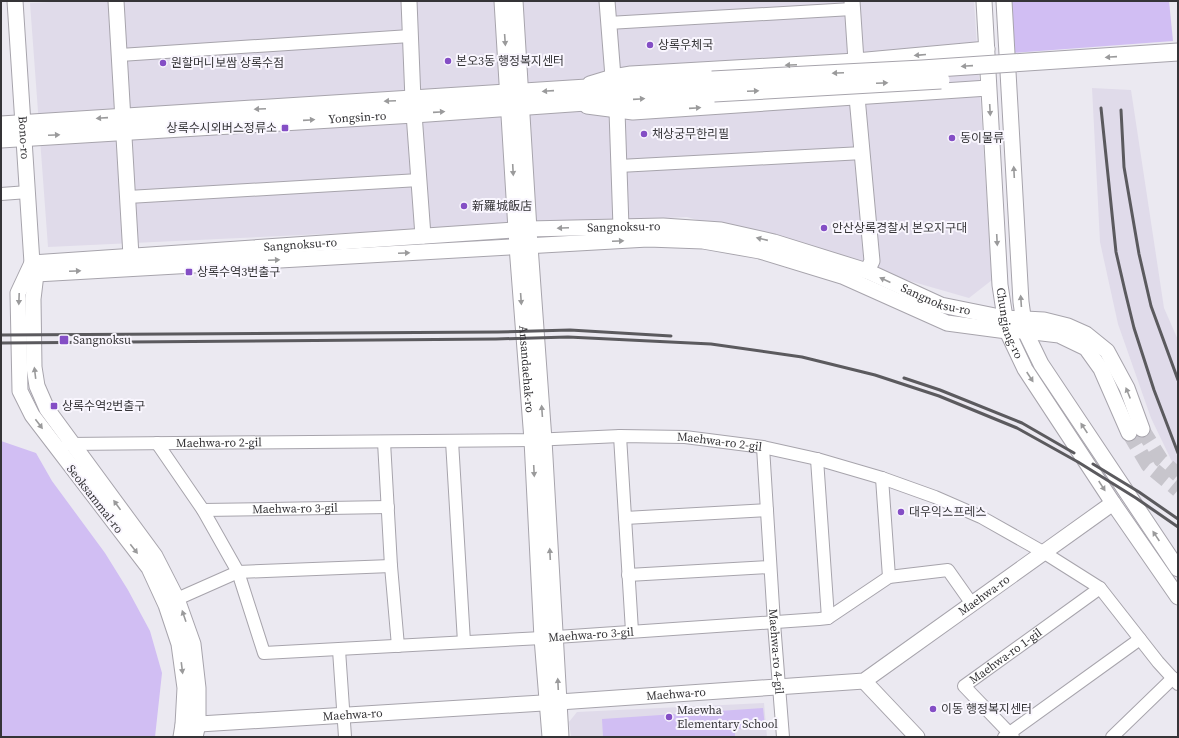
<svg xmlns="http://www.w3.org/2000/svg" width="1179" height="738" font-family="'Source Serif 4','Noto Sans KR',serif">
	<rect width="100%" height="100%" fill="#ebe9f1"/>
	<g fill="#e0dbea">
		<polygon points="69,1 974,1 992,280 969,298 687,217 48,247 30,3"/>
		<polygon points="1092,88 1131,90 1164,308 1178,340 1178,474 1151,418 1118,324 1100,242"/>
		<polygon points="764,703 767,737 571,737 569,722 577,712"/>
	</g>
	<g fill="#d1bef3">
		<polygon points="1009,1 1169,1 1173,41 1012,53"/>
		<polygon points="1,441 36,453 52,481 105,553 128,590 150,631 162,673 155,737 1,737"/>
		<polygon points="763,708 765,727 735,729 735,737 603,737 602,719"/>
	</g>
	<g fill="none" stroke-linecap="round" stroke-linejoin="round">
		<g stroke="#c7c5cc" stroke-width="15" stroke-dasharray="15 8" stroke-linecap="butt">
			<polyline points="1142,429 1161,460 1178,475"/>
			<polyline points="1129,433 1148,465 1178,490"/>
		</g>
		<g stroke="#a7a4ac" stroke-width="14">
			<g id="minor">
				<polyline points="608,23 852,9"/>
				<polyline points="120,55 410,36"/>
				<polyline points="619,166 863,153"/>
				<polyline points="1,194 28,192"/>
				<polyline points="128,197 419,180"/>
				<polyline points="620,436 632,631"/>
				<polyline points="452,441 464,642"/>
				<polyline points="384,442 391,566 398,646"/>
				<path id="s1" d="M157,443L203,510L238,572L264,653L542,638L819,619L828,618L889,577L948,570L972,604"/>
				<path id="s2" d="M67,444L532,440L620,436L685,437L763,447L817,459L882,478L935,497L981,517L1043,552L1100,588L1158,662L1178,684"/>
				<path id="s3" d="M763,447L774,623L783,737"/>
				<polyline points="817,459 828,618"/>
				<polyline points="882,478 889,577"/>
				<path id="s4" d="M203,510L388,507"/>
				<polyline points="625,518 767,510"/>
				<polyline points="628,575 770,567"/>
				<polyline points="177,599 238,572 391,566"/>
				<polyline points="339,650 345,737"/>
				<polyline points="1004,737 1140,639"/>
				<path id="s5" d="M1013,737L964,686L1100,588"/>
				<polyline points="1112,737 1173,678"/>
			</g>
		</g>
		<g stroke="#a7a4ac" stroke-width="17">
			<g id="tertiary">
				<path id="s6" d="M15,1L32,263L36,274L33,299L34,367L37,386L47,409L155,556L177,599L193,644L198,688V724L195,737"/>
				<polyline points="116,1 131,256"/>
				<polyline points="409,1 413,100 423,236"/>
				<path id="s7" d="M502,1L517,246L532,440L542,638L550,737"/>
				<polyline points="515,1 530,246 544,440 561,737"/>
				<polyline points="607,1 613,77"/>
				<polyline points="852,1 856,61"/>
				<path id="s8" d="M984,1L1000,285L1007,331L1025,369L1113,503L1178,597"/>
				<polyline points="1004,1 1021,302 1025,331 1041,364 1178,569"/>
				<polyline points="590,84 613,77 631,74 856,61 987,49"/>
				<polyline points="857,97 872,261 867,271"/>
				<polyline points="587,106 633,112 988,88"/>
				<polyline points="617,111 621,227"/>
				<polyline points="36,274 648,239 703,241 760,251 842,276 947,323 1007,331 1025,331 1059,335 1086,348 1101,369 1129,433"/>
				<polyline points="864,681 917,737"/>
				<path id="s9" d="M183,725L559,702L864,681L1113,503"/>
				<path id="s10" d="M181,737L183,725L185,688L179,644L166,605L149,568L32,415L20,391L18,293L32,263L528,229L663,226L721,230L774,242L867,271L941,305L1005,318L1044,320L1068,326L1086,334L1107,351L1127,388L1142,429"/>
			</g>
		</g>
		<g stroke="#a7a4ac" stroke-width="19">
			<g id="secondary">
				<polyline points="1,125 712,80"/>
				<path id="s11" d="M1,139L414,114L714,93"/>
			</g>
		</g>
		<use href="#minor" stroke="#fff" stroke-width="12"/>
		<use href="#tertiary" stroke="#fff" stroke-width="15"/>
		<use href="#secondary" stroke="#fff" stroke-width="17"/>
		<g stroke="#5b5a5e" stroke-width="3">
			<polyline points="1101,108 1116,252 1125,291 1134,328 1154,390 1178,453"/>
			<polyline points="1121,110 1124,167 1139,254 1151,306 1178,380"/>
			<polyline points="1,335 498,332 570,330 671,336"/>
			<polyline points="1,343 496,339 568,337 711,344 802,357 875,375 939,396 1017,428 1078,462 1136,498 1178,527"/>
			<polyline points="904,378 940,390 1022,423 1074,453"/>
			<polyline points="1093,464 1139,492 1178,519"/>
		</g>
		<g stroke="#a7a4ac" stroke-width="19" stroke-linecap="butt">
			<g id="secondary-bridge">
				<polyline points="712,80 922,69 1178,52"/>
				<polyline points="714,93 941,80"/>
			</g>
		</g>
		<use href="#secondary-bridge" stroke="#fff" stroke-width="17"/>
	</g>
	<defs><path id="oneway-solid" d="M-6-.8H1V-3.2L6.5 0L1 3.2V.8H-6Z"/></defs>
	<g fill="#9a9a9b">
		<use href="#oneway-solid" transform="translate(505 40) rotate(86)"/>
		<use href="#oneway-solid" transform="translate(920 55) rotate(175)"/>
		<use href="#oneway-solid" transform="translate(1111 57) rotate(176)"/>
		<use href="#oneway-solid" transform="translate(791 65) rotate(177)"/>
		<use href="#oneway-solid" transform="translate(967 66) rotate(176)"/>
		<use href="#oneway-solid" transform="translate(838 73) rotate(177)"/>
		<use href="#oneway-solid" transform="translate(882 83) rotate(-3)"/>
		<use href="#oneway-solid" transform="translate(548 91) rotate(176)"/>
		<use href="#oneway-solid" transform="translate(753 91) rotate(-3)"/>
		<use href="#oneway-solid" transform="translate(639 99) rotate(-4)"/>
		<use href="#oneway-solid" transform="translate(390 101) rotate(177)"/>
		<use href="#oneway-solid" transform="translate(695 108) rotate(-4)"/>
		<use href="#oneway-solid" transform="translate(260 109) rotate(177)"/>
		<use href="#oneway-solid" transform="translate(990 110) rotate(87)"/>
		<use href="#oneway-solid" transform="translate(439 112) rotate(-4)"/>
		<use href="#oneway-solid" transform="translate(102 118) rotate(176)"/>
		<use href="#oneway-solid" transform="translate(309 120) rotate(-4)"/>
		<use href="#oneway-solid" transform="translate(54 135) rotate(-3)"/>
		<use href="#oneway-solid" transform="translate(513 170) rotate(87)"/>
		<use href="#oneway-solid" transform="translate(1014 172) rotate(-93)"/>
		<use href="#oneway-solid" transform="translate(563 228) rotate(178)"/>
		<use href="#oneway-solid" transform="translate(762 239) rotate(-167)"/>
		<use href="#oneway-solid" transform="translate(997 240) rotate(87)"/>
		<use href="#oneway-solid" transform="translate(618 241) rotate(-3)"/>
		<use href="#oneway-solid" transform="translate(404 253) rotate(-3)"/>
		<use href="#oneway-solid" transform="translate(274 260) rotate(-3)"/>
		<use href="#oneway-solid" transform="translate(75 271) rotate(-3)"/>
		<use href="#oneway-solid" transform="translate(885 280) rotate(-155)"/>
		<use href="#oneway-solid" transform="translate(19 299) rotate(92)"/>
		<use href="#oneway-solid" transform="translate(521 299) rotate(86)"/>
		<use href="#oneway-solid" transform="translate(1021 301) rotate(-94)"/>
		<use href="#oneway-solid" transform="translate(35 373) rotate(-97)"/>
		<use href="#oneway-solid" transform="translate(1030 377) rotate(57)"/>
		<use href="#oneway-solid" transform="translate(1128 393) rotate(-112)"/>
		<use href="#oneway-solid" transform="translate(542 411) rotate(-94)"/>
		<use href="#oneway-solid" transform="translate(39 424) rotate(53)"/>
		<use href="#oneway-solid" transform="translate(1084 428) rotate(-124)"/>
		<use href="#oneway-solid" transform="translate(534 471) rotate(87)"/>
		<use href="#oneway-solid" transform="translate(1102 486) rotate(57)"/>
		<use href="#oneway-solid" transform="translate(117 505) rotate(-126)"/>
		<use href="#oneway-solid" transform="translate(1156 536) rotate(-124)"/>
		<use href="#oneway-solid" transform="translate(134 549) rotate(52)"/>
		<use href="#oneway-solid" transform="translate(550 554) rotate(-93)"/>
		<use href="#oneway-solid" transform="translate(184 616) rotate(-109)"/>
		<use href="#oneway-solid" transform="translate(182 668) rotate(83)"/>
		<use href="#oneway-solid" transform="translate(558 684) rotate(-93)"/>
	</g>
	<g fill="#844ec5" stroke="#f9f6fe" stroke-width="1.5">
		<circle cx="650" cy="45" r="4"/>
		<circle cx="448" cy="61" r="4"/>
		<circle cx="163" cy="63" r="4"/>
		<rect x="281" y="124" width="8" height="8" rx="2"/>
		<circle cx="644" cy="134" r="4"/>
		<circle cx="952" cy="138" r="4"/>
		<circle cx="464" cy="206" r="4"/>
		<circle cx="824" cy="228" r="4"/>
		<rect x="185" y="268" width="8" height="8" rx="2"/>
		<rect x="59" y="335" width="10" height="10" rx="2"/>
		<rect x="50" y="402" width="8" height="8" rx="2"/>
		<circle cx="901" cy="512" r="4"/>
		<circle cx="933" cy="709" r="4"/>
		<circle cx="669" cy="717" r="4"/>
	</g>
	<g text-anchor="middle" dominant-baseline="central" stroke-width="4" stroke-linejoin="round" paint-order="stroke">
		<g font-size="12" fill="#353437" stroke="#f9f6fe" text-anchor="start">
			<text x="658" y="45">상록우체국</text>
			<text x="456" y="61">본오3동 행정복지센터</text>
			<text x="171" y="63">원할머니보쌈 상록수점</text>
			<text x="277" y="128" text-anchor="end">상록수시외버스정류소</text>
			<text x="652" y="134">채상궁무한리필</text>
			<text x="960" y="138">동이물류</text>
			<text x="472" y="206">新羅城飯店</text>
			<text x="832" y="228">안산상록경찰서 본오지구대</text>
			<text x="197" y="272">상록수역3번출구</text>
			<text x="73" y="340">Sangnoksu</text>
			<text x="62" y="406">상록수역2번출구</text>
			<text x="909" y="512">대우익스프레스</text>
			<text x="941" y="709">이동 행정복지센터</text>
			<text x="677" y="710">Maewha<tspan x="677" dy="14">Elementary School</tspan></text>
		</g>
		<g font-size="12" fill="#353437" stroke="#f9f6fe">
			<text stroke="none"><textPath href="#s11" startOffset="357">Yongsin-ro</textPath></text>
			<text stroke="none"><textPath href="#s6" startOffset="137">Bono-ro</textPath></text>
			<text stroke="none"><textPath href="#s10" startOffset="1119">Sangnoksu-ro</textPath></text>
			<text stroke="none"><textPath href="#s10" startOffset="795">Sangnoksu-ro</textPath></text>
			<text stroke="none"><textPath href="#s10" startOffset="1443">Sangnoksu-ro</textPath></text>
			<text stroke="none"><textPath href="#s8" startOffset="324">Chungjang-ro</textPath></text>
			<text stroke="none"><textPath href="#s7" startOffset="369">Ansandaehak-ro</textPath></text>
			<text stroke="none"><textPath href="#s2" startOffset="152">Maehwa-ro 2-gil</textPath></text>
			<text stroke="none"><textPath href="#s2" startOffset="653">Maehwa-ro 2-gil</textPath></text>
			<text transform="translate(95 499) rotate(52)">Seoksammal-ro</text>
			<text stroke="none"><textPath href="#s4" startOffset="92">Maehwa-ro 3-gil</textPath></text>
			<text stroke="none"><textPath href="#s9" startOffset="830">Maehwa-ro</textPath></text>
			<text stroke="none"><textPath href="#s1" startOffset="565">Maehwa-ro 3-gil</textPath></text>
			<text stroke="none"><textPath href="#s3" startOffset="205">Maehwa-ro 4-gil</textPath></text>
			<text stroke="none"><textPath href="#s5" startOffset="122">Maehwa-ro 1-gil</textPath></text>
			<text stroke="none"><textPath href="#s9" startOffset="494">Maehwa-ro</textPath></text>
			<text stroke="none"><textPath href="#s9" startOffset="170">Maehwa-ro</textPath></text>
		</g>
	</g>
	<rect width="1179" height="738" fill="none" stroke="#353437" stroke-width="4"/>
</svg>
